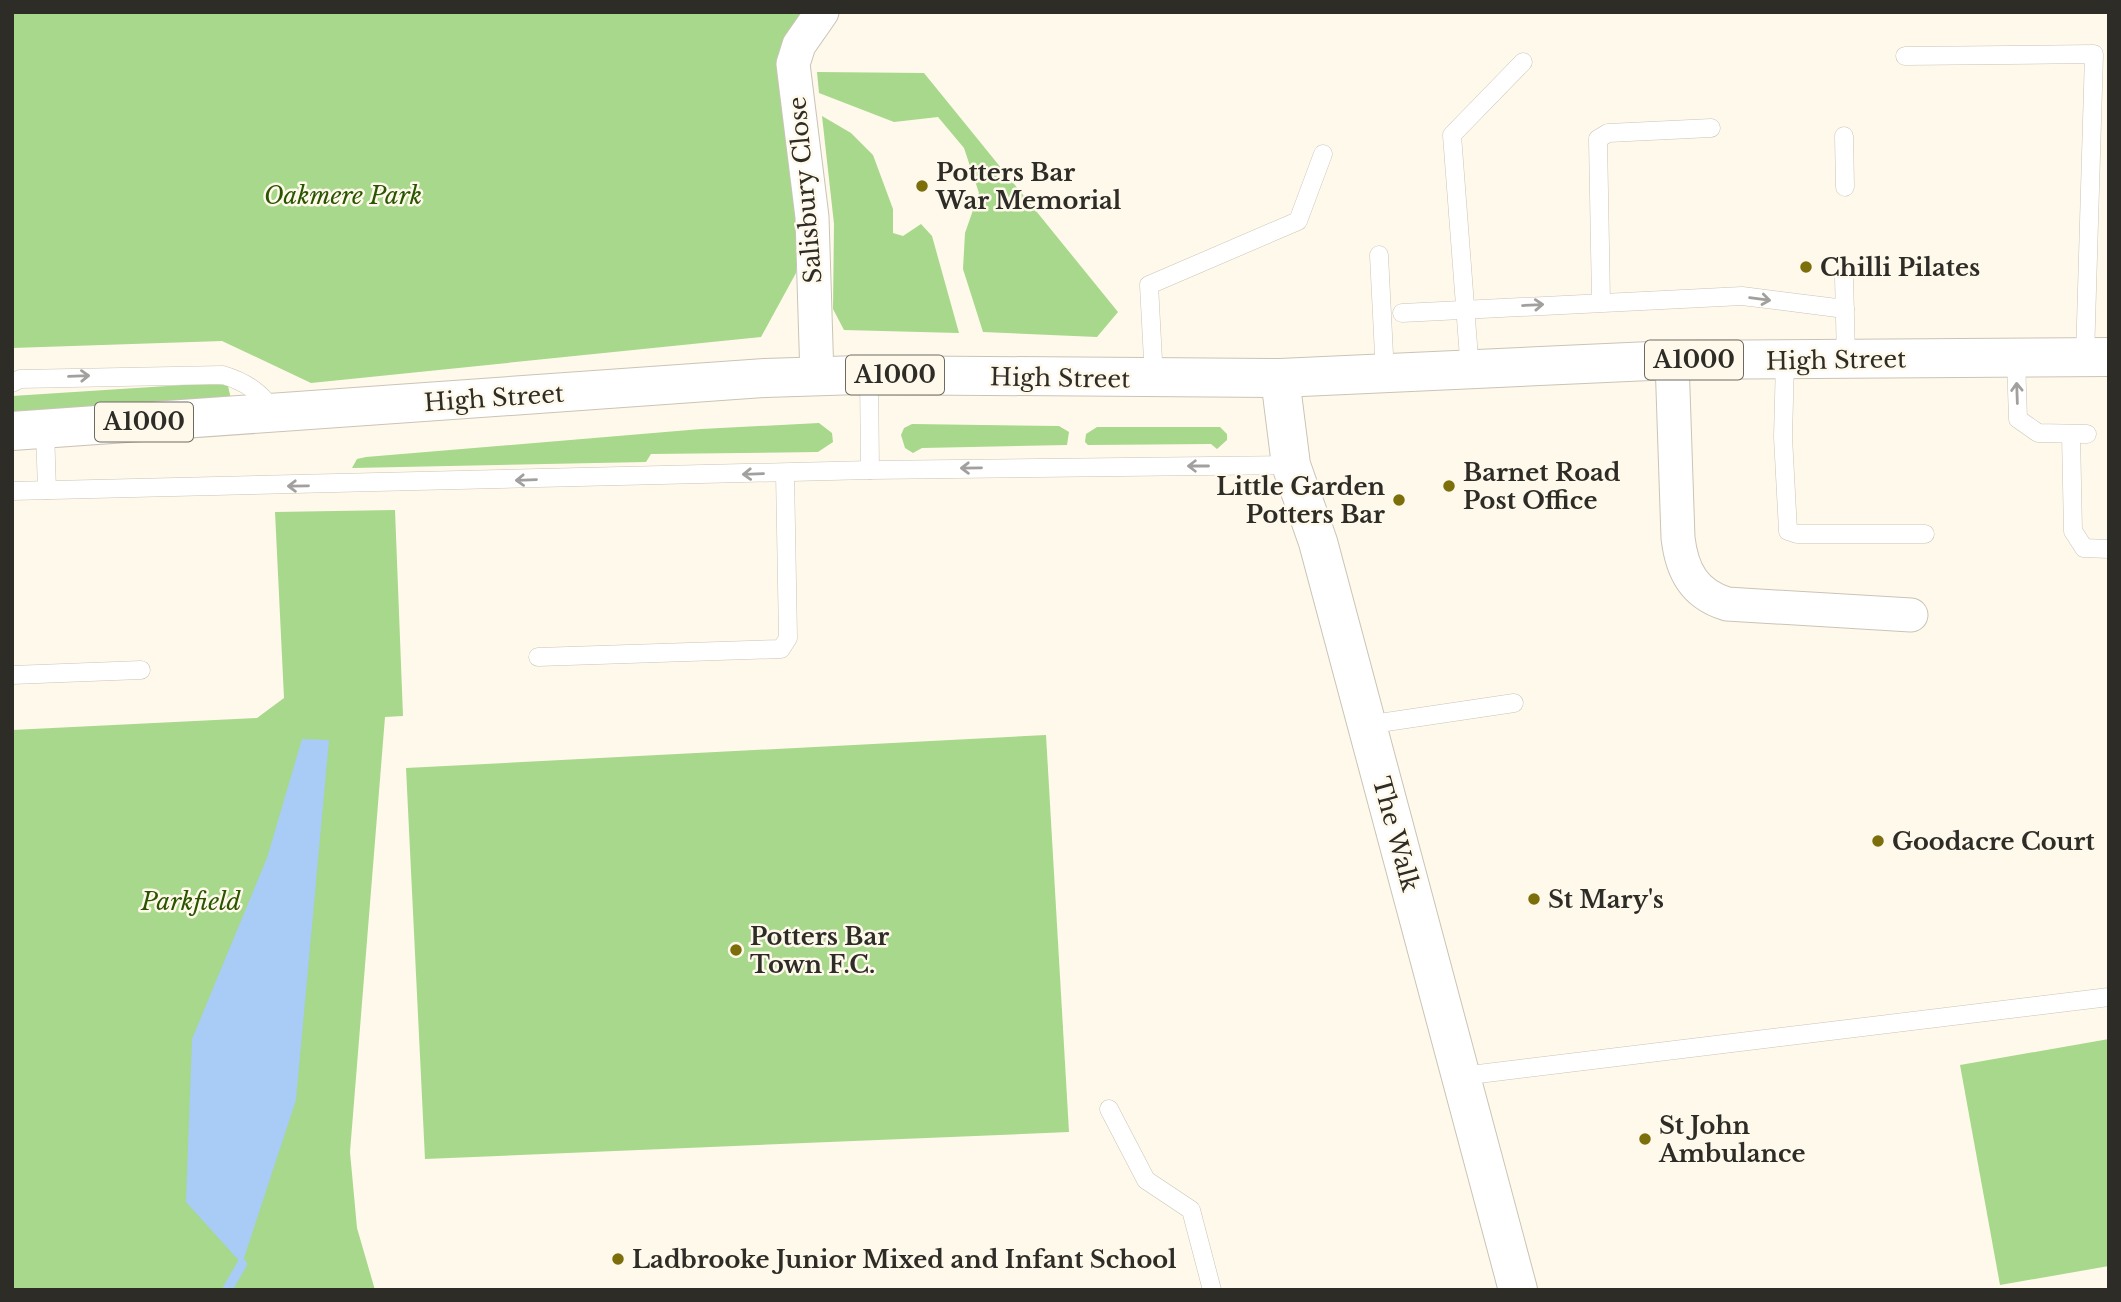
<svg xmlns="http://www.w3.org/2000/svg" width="2121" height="1302" font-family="'Libre Baskerville',serif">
	<rect width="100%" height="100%" fill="#fff9eb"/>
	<g fill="#a7d88b">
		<polygon points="12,12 803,12 796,273 761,337 311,383 222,341 12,348"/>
		<polygon points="817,72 924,73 1118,312 1097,337 983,332 963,269 965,233 979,193 964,148 938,117 894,122 819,93"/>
		<polygon points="822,116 851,133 873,155 893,209 893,233 903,236 921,224 932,236 959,333 844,330 833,309 834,224"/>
		<polygon points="214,383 228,386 231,399 12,416 12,396"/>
		<polygon points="819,423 832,433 833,442 818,452 651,454 646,462 352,468 357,459 366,457 701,429"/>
		<polygon points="912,424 1059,426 1069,432 1067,445 922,448 913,453 905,448 901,435 904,428"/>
		<polygon points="1097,427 1220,427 1227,434 1227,440 1217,449 1211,444 1088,445 1085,442 1086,434"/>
		<polygon points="395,510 403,716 385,717 350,1152 357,1228 375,1290 12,1290 12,730 257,718 284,698 275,512"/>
		<polygon points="1046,735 1069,1132 425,1159 406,768"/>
		<polygon points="2109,1039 2109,1266 2000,1285 1960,1065"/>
	</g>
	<polygon fill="#a8ccf5" points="302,739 329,740 296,1100 242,1264 186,1202 192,1039 267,858"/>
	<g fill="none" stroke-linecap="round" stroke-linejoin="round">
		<polyline stroke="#a8ccf5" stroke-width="10" points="227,1290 242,1264"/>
		<g stroke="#cac4b7" stroke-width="19">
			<g id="lane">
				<polyline points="1905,56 2094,54 2085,357"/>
				<polyline points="1844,136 1845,187"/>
				<polyline points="1379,255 1385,375"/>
				<polyline points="1844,276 1846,359"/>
				<polyline points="1601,301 1598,139 1608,133 1711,128"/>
				<polyline points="1402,313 1742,296 1845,309"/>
				<polyline points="2016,359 2018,419 2038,433 2087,434"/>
				<polyline points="1785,361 1783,437 1788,531 1797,534 1925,534"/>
				<polyline points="1470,371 1452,135 1523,62"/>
				<polyline points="869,375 870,470"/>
				<polyline points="1154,379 1149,285 1298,221 1323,154"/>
				<path d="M12,383L20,379L223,375C246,382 260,392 274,411"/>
				<polyline points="45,430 47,490"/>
				<polyline points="2071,435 2073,531 2084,548 2109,549"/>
				<polyline points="12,491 870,470 1291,465"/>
				<polyline points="538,657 781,649 788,638 785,473"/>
				<polyline points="12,675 141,670"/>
				<polyline points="1366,725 1514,703"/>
				<polyline points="1462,1076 2109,997"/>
				<polyline points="1109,1109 1146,1180 1191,1210 1212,1290"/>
			</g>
		</g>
		<g stroke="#cac4b7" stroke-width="35">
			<g id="street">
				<path d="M1672,360L1678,538C1682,571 1694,594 1727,604L1911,615"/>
				<polyline points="817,377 812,217 793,64 799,45 822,12"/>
			</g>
		</g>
		<g stroke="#cac4b7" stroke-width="40">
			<polyline id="secondary" points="1280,378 1291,465 1318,542 1518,1290"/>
		</g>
		<g stroke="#cac4b7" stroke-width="40">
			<polyline id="primary" points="12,431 765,378 859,375 1280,378 1672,360 2109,357"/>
		</g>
		<use href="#lane" stroke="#fff" stroke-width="18"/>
		<use href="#street" stroke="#fff" stroke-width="33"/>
		<use href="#secondary" stroke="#fff" stroke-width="38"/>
		<use href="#primary" stroke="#fff" stroke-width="38"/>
	</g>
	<defs><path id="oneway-shaft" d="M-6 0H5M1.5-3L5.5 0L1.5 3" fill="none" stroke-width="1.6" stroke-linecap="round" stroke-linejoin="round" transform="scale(1.75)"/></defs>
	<g stroke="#a1a09e">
		<use href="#oneway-shaft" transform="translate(1760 299) rotate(7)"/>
		<use href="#oneway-shaft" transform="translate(1533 305) rotate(-3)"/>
		<use href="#oneway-shaft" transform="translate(79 376) rotate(-2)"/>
		<use href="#oneway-shaft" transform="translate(2017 393) rotate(-92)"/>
		<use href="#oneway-shaft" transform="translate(1198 466) rotate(180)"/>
		<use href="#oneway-shaft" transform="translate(971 468) rotate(179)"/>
		<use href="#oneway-shaft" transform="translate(753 474) rotate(178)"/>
		<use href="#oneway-shaft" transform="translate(526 480) rotate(178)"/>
		<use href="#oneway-shaft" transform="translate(298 486) rotate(179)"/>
	</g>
	<g fill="#7d6e0c" stroke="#fff9eb" stroke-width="2.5">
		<circle cx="922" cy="186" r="7"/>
		<circle cx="1806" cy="267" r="7"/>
		<circle cx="1449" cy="486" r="7"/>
		<circle cx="1399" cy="500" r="7"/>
		<circle cx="1878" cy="841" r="7"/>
		<circle cx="1534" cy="899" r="7"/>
		<circle cx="736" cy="950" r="7"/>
		<circle cx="1645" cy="1139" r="7"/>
		<circle cx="618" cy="1259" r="7"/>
	</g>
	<g text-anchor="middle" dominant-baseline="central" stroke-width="5" stroke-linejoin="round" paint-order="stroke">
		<g fill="#fff9eb" stroke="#6d6a62" stroke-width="2">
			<rect x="1645" y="340.5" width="98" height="39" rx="5"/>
			<rect x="846" y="355.5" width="98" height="39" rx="5"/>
			<rect x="95" y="402.5" width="98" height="39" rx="5"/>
		</g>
		<g font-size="23" font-weight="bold" fill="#2e2c27">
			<text x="1694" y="360">A1000</text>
			<text x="895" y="375">A1000</text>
			<text x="144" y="422">A1000</text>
		</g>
		<g font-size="24" font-weight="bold" fill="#2e2c27" stroke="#fff9eb" text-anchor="start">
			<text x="936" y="172">Potters Bar<tspan x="936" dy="28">War Memorial</tspan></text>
			<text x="1820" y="267">Chilli Pilates</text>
			<text x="1463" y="472">Barnet Road<tspan x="1463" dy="28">Post Office</tspan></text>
			<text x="1385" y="486" text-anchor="end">Little Garden<tspan x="1385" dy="28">Potters Bar</tspan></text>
			<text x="1892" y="841">Goodacre Court</text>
			<text x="1548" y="899">St Mary's</text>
			<text x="750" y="936">Potters Bar<tspan x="750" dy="28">Town F.C.</tspan></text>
			<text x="1659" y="1125">St John<tspan x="1659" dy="28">Ambulance</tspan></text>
			<text x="632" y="1259">Ladbrooke Junior Mixed and Infant School</text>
		</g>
		<g font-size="24" fill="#2e2c27" stroke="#fff9eb">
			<text transform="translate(805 190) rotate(-95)">Salisbury Close</text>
			<text transform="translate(1836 360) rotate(-1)">High Street</text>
			<text transform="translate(1060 378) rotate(1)">High Street</text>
			<text transform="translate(494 398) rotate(-4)">High Street</text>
			<text transform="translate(1396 834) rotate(75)">The Walk</text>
		</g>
		<g font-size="24" font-style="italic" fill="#2a5500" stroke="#fff9eb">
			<text x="343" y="195">Oakmere Park</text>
			<text x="191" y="901">Parkfield</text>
		</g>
	</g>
	<rect width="2121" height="1302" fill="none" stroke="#2e2c27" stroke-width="28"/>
</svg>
